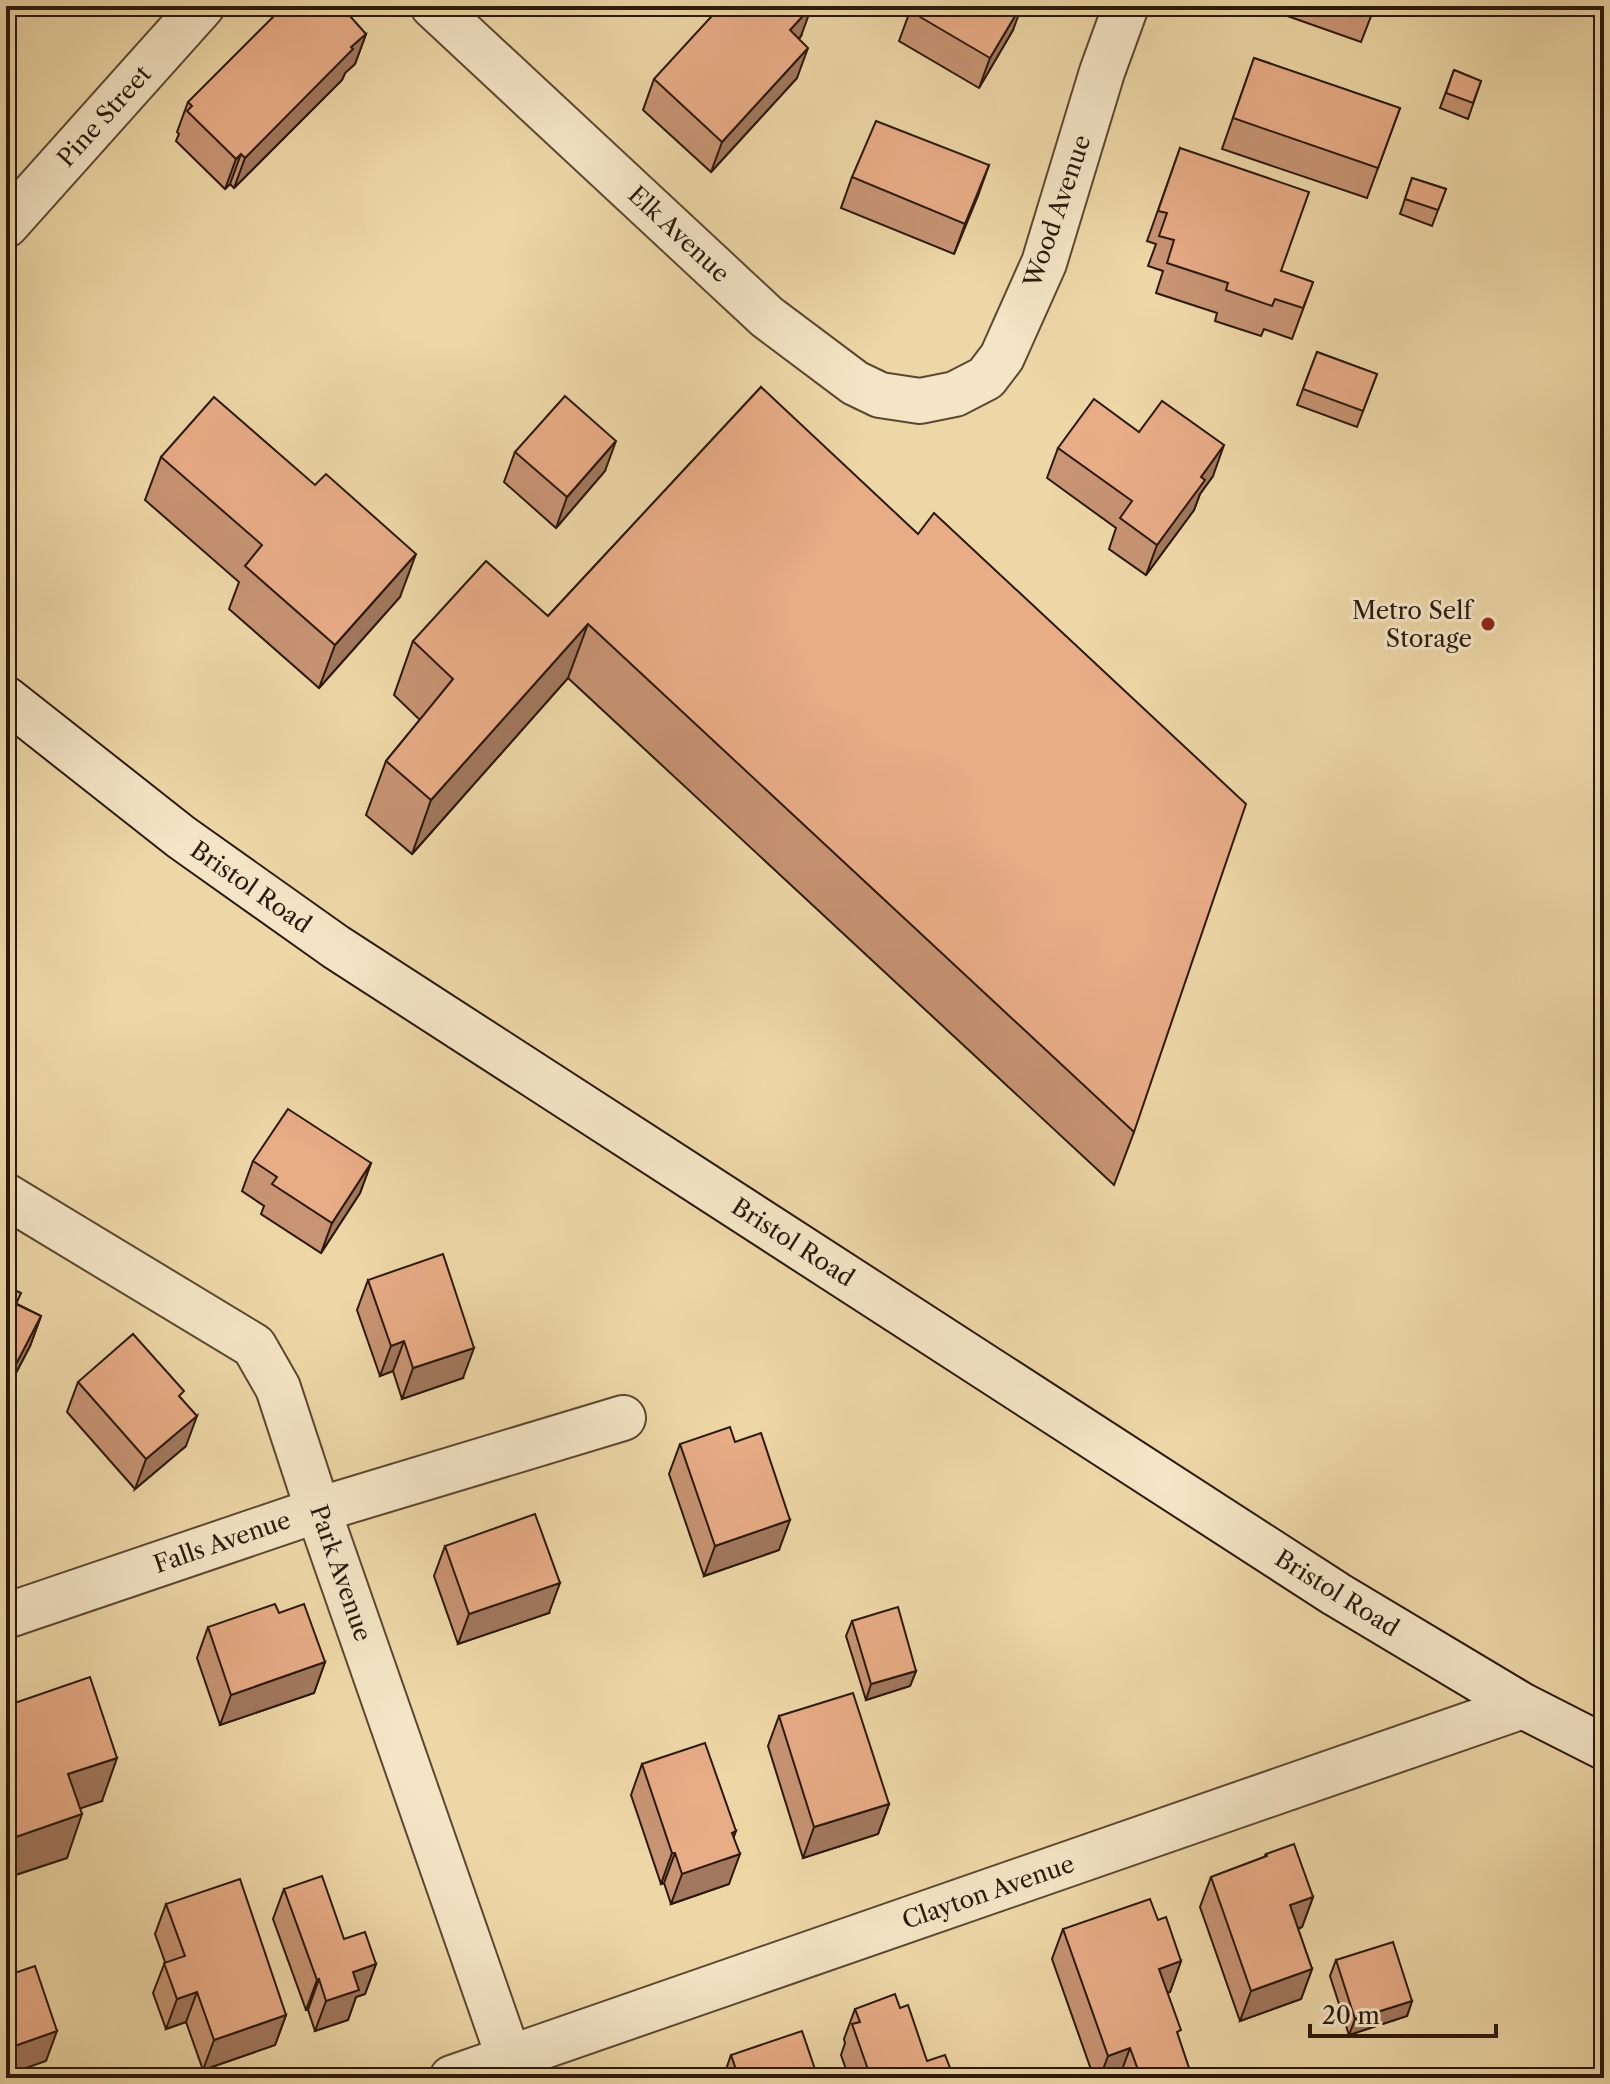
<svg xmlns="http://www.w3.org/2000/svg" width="1610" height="2084" font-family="'Libre Caslon Text',serif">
	<rect width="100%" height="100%" fill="#eed7a7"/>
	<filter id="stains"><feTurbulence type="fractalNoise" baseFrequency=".0025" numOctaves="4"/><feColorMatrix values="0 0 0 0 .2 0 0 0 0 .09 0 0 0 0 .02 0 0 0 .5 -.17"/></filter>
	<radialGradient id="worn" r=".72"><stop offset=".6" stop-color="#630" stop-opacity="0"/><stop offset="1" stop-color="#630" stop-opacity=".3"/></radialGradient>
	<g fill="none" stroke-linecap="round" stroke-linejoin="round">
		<g stroke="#5b4831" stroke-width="48">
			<g id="minor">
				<polyline points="433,6 767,317 855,383 880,395 920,401 955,394 986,378 1002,357 1044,263 1102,72 1126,6"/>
				<polyline points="6,225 202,6"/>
				<polyline points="6,1196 254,1346 278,1388 318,1510 516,2078"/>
				<polyline points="6,1616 318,1510 623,1418"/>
				<polyline points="452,2078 1523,1706"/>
			</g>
		</g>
		<g stroke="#2a190a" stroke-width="48">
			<polyline id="secondary" points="6,699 181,837 336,947 1336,1594 1523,1706 1604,1747"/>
		</g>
		<use href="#minor" stroke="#f4e5c6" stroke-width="44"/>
		<use href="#secondary" stroke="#f4e5c6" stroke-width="44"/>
	</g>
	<g fill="#c89474" stroke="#2a190a" stroke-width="2">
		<polygon points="1259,6 1375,6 1361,42"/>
		<polygon points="910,11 1013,30 979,88 899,41"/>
		<polygon points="366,34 355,64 345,73 342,80 234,188 230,184 225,189 176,141 179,134 177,132 188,102"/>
		<polygon points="801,36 799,39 797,78 711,172 643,110 654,79"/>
		<polygon points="1254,58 1400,108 1367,198 1222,149"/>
		<polygon points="1454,70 1481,81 1468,119 1440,108"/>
		<polygon points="1180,148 1281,271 1313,282 1292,339 1264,329 1261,336 1215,321 1217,313 1156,293 1163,271 1148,266 1156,244 1147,241"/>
		<polygon points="989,165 954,254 841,208 852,177"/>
		<polygon points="1412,178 1446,189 1432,226 1400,214"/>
		<polygon points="1317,352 1377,374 1357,427 1297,405"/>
		<polygon points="761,387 1134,1132 1114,1185 568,678 412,854 366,815 386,761 420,720 394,695 413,641 548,616"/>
		<polygon points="1139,432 1213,476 1200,494 1194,510 1146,575 1109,549 1116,528 1047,478 1058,448"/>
		<polygon points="515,452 605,471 556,528 504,482"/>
		<polygon points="161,457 400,597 319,688 229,609 239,582 145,500"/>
		<polygon points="253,1161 371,1163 360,1193 321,1253 261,1214 264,1206 242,1191"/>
		<polygon points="368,1280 463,1378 402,1399 393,1371 380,1376 357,1310"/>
		<polygon points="6,1286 17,1304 41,1316 30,1346 6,1392"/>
		<polygon points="78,1382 182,1399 186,1446 135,1489 67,1412"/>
		<polygon points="735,1442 779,1550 704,1576 669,1474 680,1444"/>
		<polygon points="445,1546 549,1613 458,1644 434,1576"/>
		<polygon points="852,1621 916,1671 910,1686 866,1700 846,1636"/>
		<polygon points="208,1627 325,1662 314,1693 220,1725 197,1658"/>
		<polygon points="6,1706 102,1801 80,1808 67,1858 6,1878"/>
		<polygon points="779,1716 889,1804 878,1834 803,1858 768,1746"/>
		<polygon points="642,1764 734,1837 729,1884 671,1904 664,1883 661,1884 631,1795"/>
		<polygon points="1266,1854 1313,1897 1302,1927 1298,1929 1312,1969 1301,1999 1240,2021 1200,1907 1211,1877 1264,1857"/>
		<polygon points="284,1889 344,1939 376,1964 365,1994 356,1997 348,2020 315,2031 308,2010 306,2010 273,1919"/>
		<polygon points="166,1904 286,2015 275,2045 203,2070 186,2022 166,2029 153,1993 165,1962 155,1934"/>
		<polygon points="1158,1920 1181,1961 1170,1992 1167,1993 1178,2036 1191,2074 1190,2078 1094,2078 1052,1959 1063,1929"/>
		<polygon points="1336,1960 1412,2001 1407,2016 1349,2035 1330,1976"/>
		<polygon points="900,2008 927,2061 954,2078 849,2078 841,2055 845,2043 844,2039 855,2009"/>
		<polygon points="731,2055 818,2078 723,2078"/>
	</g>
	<g fill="#a2785e" stroke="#2a190a" stroke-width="2">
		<polygon points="812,6 801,36 779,61 790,30"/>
		<polygon points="1021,6 1022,6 1013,30 979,88 990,58"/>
		<polygon points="366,34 355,64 345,73 342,80 234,188 245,158 351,47"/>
		<polygon points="808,48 797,78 711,172 722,142"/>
		<polygon points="241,154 230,184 225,189 236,159"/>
		<polygon points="989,165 978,196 954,254 965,224"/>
		<polygon points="616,441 605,471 556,528 567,497"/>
		<polygon points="1224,445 1213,476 1200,494 1194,510 1146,575 1157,545 1201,477"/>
		<polygon points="416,554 400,597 319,688 335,645"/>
		<polygon points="588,624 568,678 412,854 431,800"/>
		<polygon points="371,1163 360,1193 321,1253 332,1223"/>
		<polygon points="41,1316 30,1346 6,1392 14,1368"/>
		<polygon points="404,1341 393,1371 380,1376 391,1346"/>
		<polygon points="474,1348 463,1378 402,1399 413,1368"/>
		<polygon points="197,1416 186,1446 135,1489 146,1459"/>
		<polygon points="790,1520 779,1550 704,1576 715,1546"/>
		<polygon points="560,1583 549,1613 458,1644 469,1614"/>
		<polygon points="325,1662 314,1693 220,1725 231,1695"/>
		<polygon points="916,1671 910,1686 866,1700 871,1684"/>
		<polygon points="117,1758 102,1801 53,1818 68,1774"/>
		<polygon points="889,1804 878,1834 803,1858 814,1827"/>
		<polygon points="82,1814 67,1858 6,1878 6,1851 10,1839"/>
		<polygon points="736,1831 726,1859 740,1854 729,1884 671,1904 682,1874 732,1833"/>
		<polygon points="672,1853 675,1853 664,1883 661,1884"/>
		<polygon points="1313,1897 1302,1927 1279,1935 1290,1905"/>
		<polygon points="1181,1961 1170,1992 1148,1999 1159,1969"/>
		<polygon points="376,1964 365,1994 356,1997 348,2020 315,2031 326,2001 353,1972"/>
		<polygon points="1312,1969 1301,1999 1240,2021 1251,1991"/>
		<polygon points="319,1979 308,2010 306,2010 317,1980"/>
		<polygon points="197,1992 186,2022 166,2029 177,1999"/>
		<polygon points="1412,2001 1407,2016 1349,2035 1355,2019"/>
		<polygon points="286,2015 275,2045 203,2070 214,2040"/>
		<polygon points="57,2031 46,2061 6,2075 6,2049"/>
		<polygon points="1130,2048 1119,2078 1100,2078 1108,2056"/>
	</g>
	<g fill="#e8ac87" stroke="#2a190a" stroke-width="2">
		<polygon points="284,6 341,6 366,34 351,47 353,49 245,158 241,154 236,159 187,111 192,106 188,102"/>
		<polygon points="721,6 812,6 790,30 808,48 722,142 654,79"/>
		<polygon points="913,6 1021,6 990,58 910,11"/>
		<polygon points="1357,6 1374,6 1372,11"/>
		<polygon points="1254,58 1400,108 1378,168 1233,118"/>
		<polygon points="1454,70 1481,81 1473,103 1446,93"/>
		<polygon points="876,121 989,165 965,224 852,177"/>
		<polygon points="1180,148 1309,192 1281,271 1313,282 1303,308 1275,299 1272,306 1226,290 1228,283 1167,263 1174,240 1159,236 1167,213 1158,211"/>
		<polygon points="1412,178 1446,189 1438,210 1405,199"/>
		<polygon points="1317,352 1377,374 1363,411 1303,389"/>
		<polygon points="761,387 918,534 934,513 1246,804 1134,1132 588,624 431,800 386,761 453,679 413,641 486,561 548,616"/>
		<polygon points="565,396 616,441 567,497 515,452"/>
		<polygon points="214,397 315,485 326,474 416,554 335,645 245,566 262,545 161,457"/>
		<polygon points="1094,399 1139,432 1162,401 1224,445 1201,477 1205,480 1157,545 1120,518 1132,501 1058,448"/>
		<polygon points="288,1109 371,1163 332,1223 272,1184 277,1177 253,1161"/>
		<polygon points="443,1254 474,1348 413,1368 404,1341 391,1346 368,1280"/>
		<polygon points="6,1286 21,1293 16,1304 41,1316 14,1368 6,1364"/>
		<polygon points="133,1334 184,1391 179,1396 197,1416 146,1459 78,1382"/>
		<polygon points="730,1427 735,1442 761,1433 790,1520 715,1546 680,1444"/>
		<polygon points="535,1514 560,1583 469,1614 445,1546"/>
		<polygon points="275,1604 279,1613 304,1604 325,1662 231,1695 208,1627"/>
		<polygon points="898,1607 916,1671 871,1684 852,1621"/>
		<polygon points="90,1677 117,1758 68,1774 82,1814 10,1839 6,1827 6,1706"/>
		<polygon points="853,1693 889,1804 814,1827 779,1716"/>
		<polygon points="705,1743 736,1831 732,1833 740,1854 682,1874 675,1853 672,1853 642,1764"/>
		<polygon points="1294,1844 1313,1897 1290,1905 1312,1969 1251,1991 1211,1877 1267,1856 1266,1854"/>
		<polygon points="322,1876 344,1939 365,1932 376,1964 353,1972 359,1990 326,2001 319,1979 317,1980 284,1889"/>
		<polygon points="240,1879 286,2015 214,2040 197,1992 177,1999 164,1963 185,1956 166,1904"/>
		<polygon points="1150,1899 1158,1920 1166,1917 1181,1961 1159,1969 1181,2030 1177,2032 1191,2074 1179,2078 1141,2078 1130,2048 1108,2056 1063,1929"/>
		<polygon points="1393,1942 1412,2001 1355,2019 1336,1960"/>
		<polygon points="35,1966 57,2031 6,2049 6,1976"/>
		<polygon points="895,1994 900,2008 908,2005 927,2061 945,2055 954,2078 871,2078 852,2024 860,2022 855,2009"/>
		<polygon points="802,2031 818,2078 739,2078 731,2055"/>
	</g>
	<circle fill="#8f2418" stroke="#f4e5c6" stroke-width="3" cx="1488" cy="624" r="8"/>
	<g text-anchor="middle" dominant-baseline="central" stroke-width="6" stroke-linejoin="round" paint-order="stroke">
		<g font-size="24" fill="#2a190a" stroke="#f4e5c6">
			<text transform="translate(104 116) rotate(-48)">Pine Street</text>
			<text transform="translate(1057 211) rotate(-71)">Wood Avenue</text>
			<text transform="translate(679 234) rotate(43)">Elk Avenue</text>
			<text transform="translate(251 887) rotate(35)">Bristol Road</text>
			<text transform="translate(793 1242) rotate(33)">Bristol Road</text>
			<text transform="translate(222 1542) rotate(-19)">Falls Avenue</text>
			<text transform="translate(341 1573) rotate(71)">Park Avenue</text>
			<text transform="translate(1337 1593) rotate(32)">Bristol Road</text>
			<text transform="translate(988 1892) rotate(-19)">Clayton Avenue</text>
		</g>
		<g font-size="24" fill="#2a190a" stroke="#f4e5c6" text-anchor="end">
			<text x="1472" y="610">Metro Self<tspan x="1472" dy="28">Storage</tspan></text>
		</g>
	</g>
	<rect width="1610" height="2084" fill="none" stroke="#eed7a7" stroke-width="32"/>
	<rect x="8" y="8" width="1594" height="2068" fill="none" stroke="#2a190a" stroke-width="4"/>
	<rect x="16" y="16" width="1578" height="2052" fill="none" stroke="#2a190a" stroke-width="2"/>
	<path d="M1310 2024v12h186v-12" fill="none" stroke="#2a190a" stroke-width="4"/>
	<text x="1322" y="2024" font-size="24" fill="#2a190a" stroke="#f4e5c6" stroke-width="6" paint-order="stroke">20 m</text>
	<rect width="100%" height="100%" filter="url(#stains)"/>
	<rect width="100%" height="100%" fill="url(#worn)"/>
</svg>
